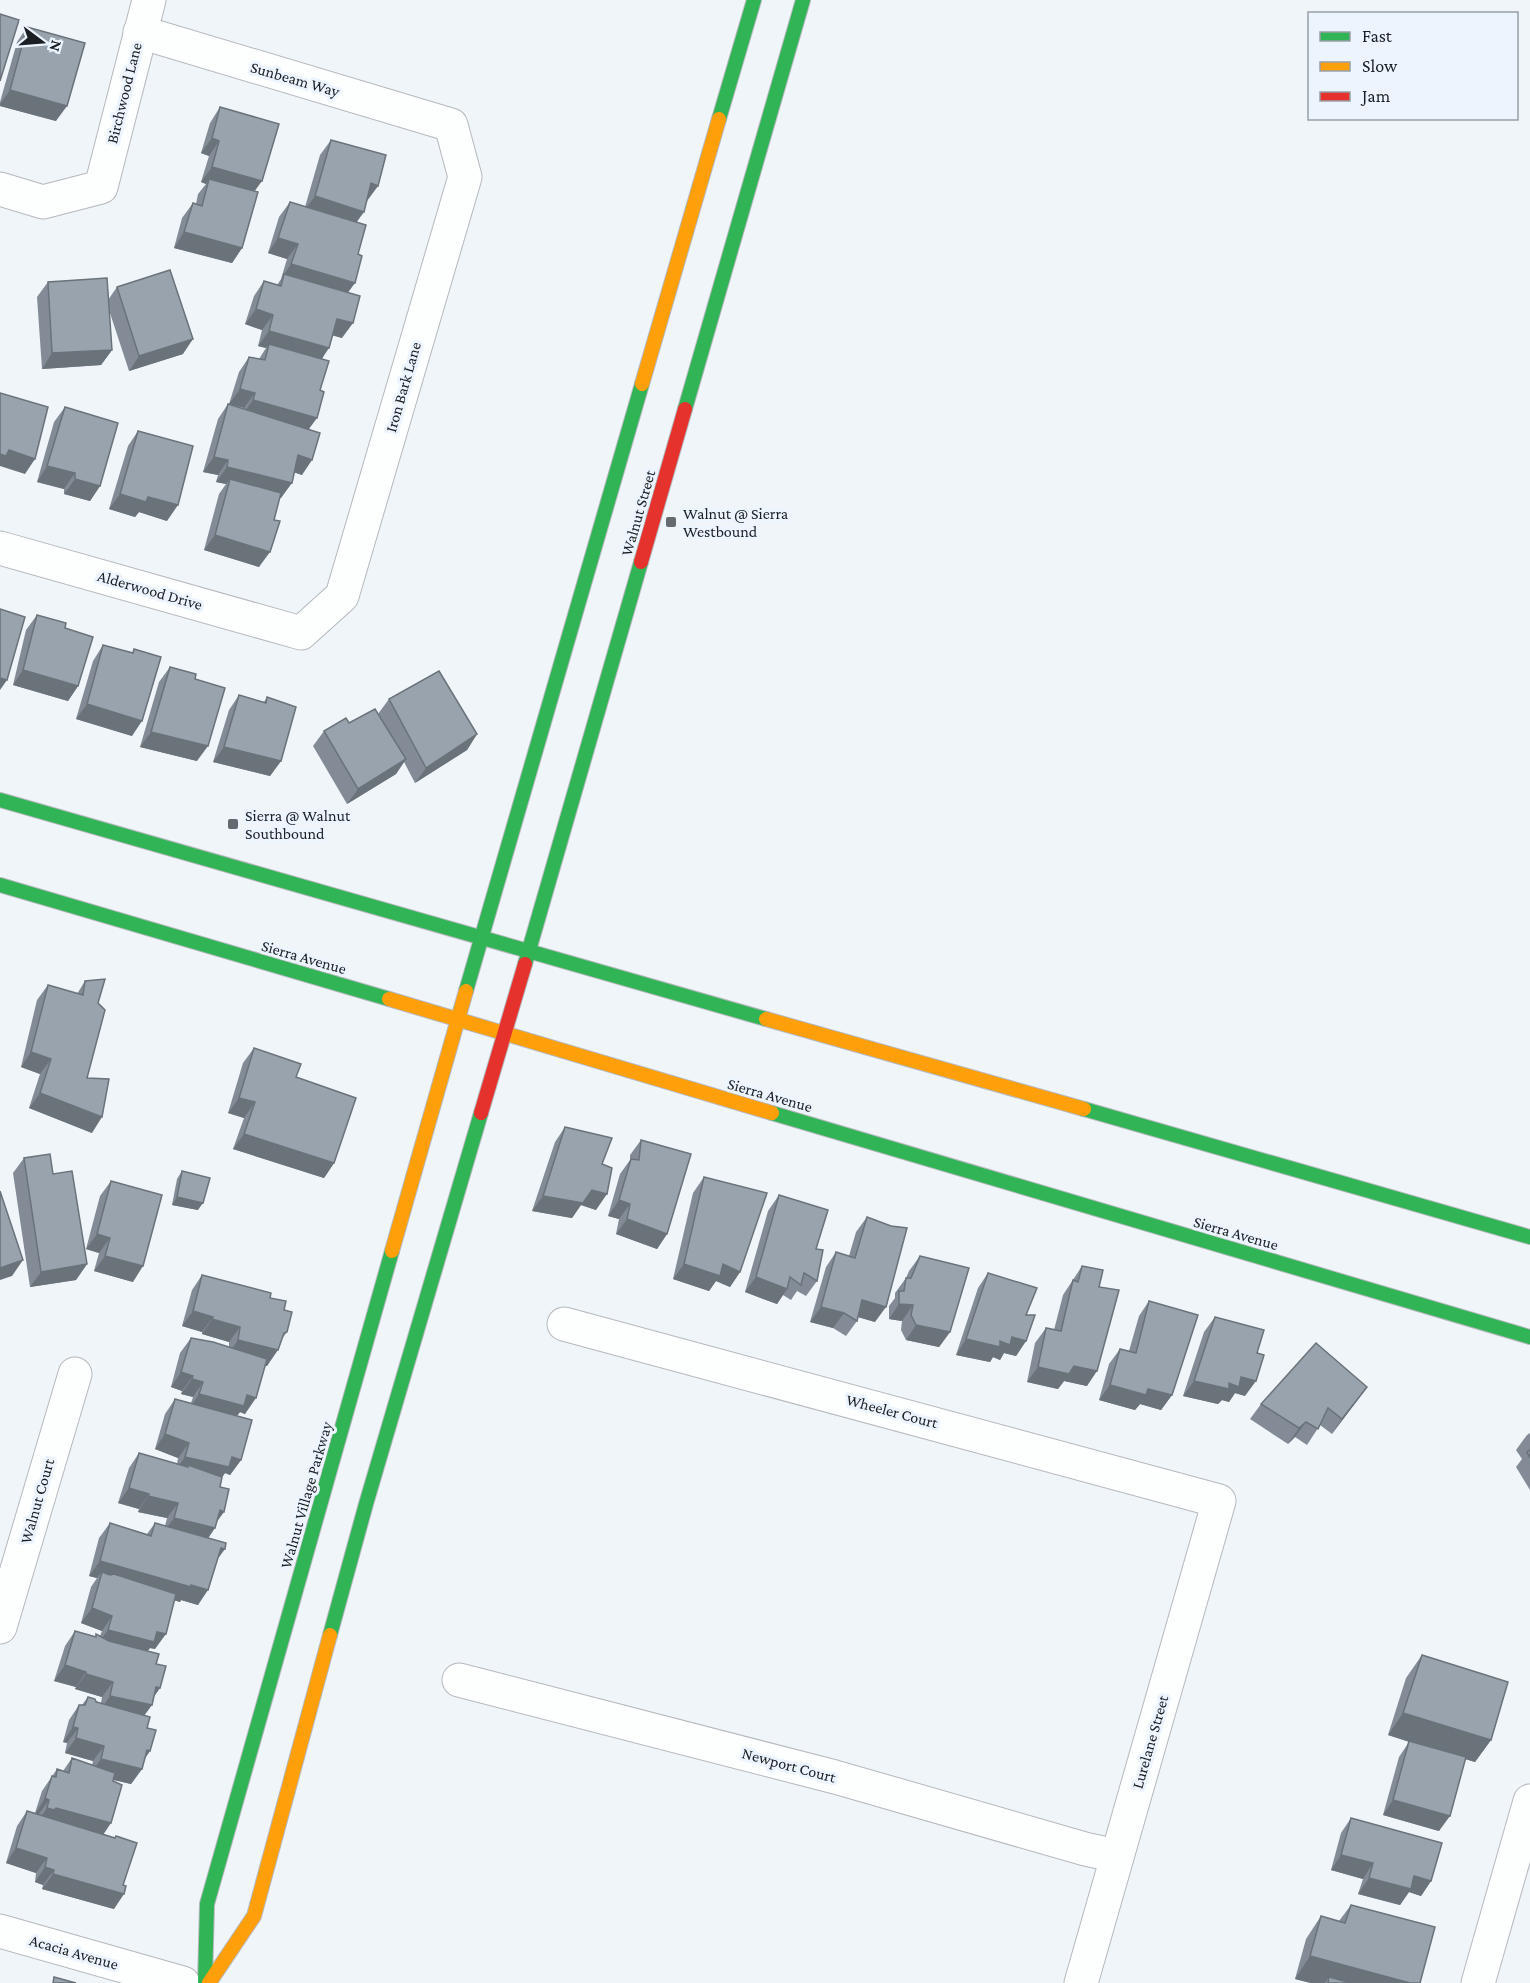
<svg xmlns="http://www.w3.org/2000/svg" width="1530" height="1983" font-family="'Crimson Pro',serif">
	<rect width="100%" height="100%" fill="#f0f5fa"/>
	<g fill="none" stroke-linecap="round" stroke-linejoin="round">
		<g stroke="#b5b8bd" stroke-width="35">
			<g id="street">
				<polyline points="0,189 43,202 101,187 149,0"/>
				<polyline points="0,548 301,633 342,596 465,177 451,125 140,32"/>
				<polyline points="564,1324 1219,1501 1081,1983"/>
				<polyline points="0,1627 75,1374"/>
				<polyline points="459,1680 835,1777 1085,1849 1117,1856"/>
				<polyline points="0,1931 183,1983"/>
				<polyline points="1478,1983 1530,1801"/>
			</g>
		</g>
		<g stroke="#b5b8bd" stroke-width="16">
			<g id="fast">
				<polyline points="719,119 754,0"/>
				<polyline points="685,409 803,0"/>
				<polyline points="0,800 766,1019"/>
				<polyline points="0,885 389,999"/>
				<polyline points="525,964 641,562"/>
				<polyline points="466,991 642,384"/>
				<polyline points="1084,1109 1530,1237"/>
				<polyline points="772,1113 1530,1337"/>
				<polyline points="330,1635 366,1504 481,1113"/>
				<polyline points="205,1983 207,1904 392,1251"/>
			</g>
		</g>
		<g stroke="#b5b8bd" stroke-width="16">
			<g id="slow">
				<polyline points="642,384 719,119"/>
				<polyline points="389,999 772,1113"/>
				<polyline points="766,1019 1084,1109"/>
				<polyline points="392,1251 466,991"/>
				<polyline points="209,1983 254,1916 330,1635"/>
			</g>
		</g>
		<g stroke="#b5b8bd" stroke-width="16">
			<g id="jam">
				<polyline points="641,562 685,409"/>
				<polyline points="481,1113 525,964"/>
			</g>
		</g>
		<use href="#street" stroke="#fdfefe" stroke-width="33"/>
		<use href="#fast" stroke="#30b455" stroke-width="14"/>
		<use href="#slow" stroke="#ff9f0a" stroke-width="14"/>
		<use href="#jam" stroke="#e5322d" stroke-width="14"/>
	</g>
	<g fill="#838c96">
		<polygon points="27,27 56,121 0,106 0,102 17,42"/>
		<polygon points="220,107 254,191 242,248 232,263 174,248 182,218 193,203 196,204 198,194 206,184 201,182 209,156 201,153 210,123"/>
		<polygon points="331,140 378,186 366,200 357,222 342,338 333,335 322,359 320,390 309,429 302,475 294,472 281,498 279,498 259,567 204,550 219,494 226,484 216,482 218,475 203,472 218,419 228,404 244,409 244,408 229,404 239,372 249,357 259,359 266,348 258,346 262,330 245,324 254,296 264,281 277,285 281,279 287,259 268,253 279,217 290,202 305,207 320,155"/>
		<polygon points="48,282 108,300 117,287 183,354 129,371 109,310 112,350 101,365 42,369 37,297"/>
		<polygon points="65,407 100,486 90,501 64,494 64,489 37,482 54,422"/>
		<polygon points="138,431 167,521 139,512 135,517 109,509 128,446"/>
		<polygon points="37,615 65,628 78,686 68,701 13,685 26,630"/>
		<polygon points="103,645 132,653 134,649 132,736 76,719 93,661"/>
		<polygon points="170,667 195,679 197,761 140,747 159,682"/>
		<polygon points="239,695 264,702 267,697 281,761 270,776 213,762 229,710"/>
		<polygon points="389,699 477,734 467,750 415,783 404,762 396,774 347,804 313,746 324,731 378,714"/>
		<polygon points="85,981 87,1078 92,1133 29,1108 40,1074 21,1067 37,1000 48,985 77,994"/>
		<polygon points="254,1048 296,1077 334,1163 324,1178 233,1149 244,1118 228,1113 243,1063"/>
		<polygon points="565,1127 602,1164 596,1210 581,1205 572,1218 532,1211 555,1142"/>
		<polygon points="641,1140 667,1234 657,1249 616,1234 619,1219 608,1216 620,1174 630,1160 630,1155"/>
		<polygon points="24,1158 53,1174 87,1264 76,1280 30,1287 13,1173"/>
		<polygon points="182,1171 198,1210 172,1205 177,1179"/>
		<polygon points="704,1177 740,1272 730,1287 716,1281 709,1291 673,1279 693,1193"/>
		<polygon points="111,1181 133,1282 94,1271 99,1253 86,1249 100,1196"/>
		<polygon points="779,1195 816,1249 817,1281 806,1296 797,1291 791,1300 783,1295 777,1304 745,1292 768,1211"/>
		<polygon points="867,1217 875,1322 858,1317 857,1321 846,1336 833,1328 810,1322 826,1267 836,1252 849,1256 856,1232"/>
		<polygon points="920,1256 950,1332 939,1347 906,1340 901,1330 902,1321 889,1319 889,1306 895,1298 895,1293 906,1278 909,1271"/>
		<polygon points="1082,1266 1099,1287 1087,1386 1064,1381 1058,1389 1027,1382 1035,1343 1046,1328 1054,1330 1063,1295"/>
		<polygon points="988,1273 1026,1315 1026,1341 1016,1356 1004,1353 1000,1360 993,1357 990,1362 956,1355 978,1288"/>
		<polygon points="202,1275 270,1298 284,1310 287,1332 281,1340 267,1366 266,1365 245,1414 240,1412 237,1416 241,1460 230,1475 225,1473 222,1477 220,1487 217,1521 208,1538 218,1558 198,1605 181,1600 180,1602 174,1600 155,1649 150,1648 147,1651 156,1664 160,1688 153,1698 144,1716 147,1728 144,1760 142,1769 131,1784 113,1780 103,1834 114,1838 116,1836 114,1909 42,1889 43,1885 35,1882 36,1873 6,1863 17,1826 27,1811 35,1813 42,1791 57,1769 63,1771 72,1758 92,1765 93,1761 65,1753 67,1743 63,1742 69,1720 79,1705 82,1705 88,1697 101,1703 102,1697 75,1689 76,1687 54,1681 65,1646 75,1631 95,1637 96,1634 100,1636 102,1631 81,1623 91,1587 97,1578 89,1576 99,1538 110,1523 147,1534 155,1523 165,1526 167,1518 138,1512 139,1509 118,1503 129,1468 139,1453 177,1464 178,1458 155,1449 165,1414 175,1399 191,1403 193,1397 181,1394 182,1391 171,1387 180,1353 191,1338 229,1347 229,1342 202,1334 202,1332 182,1326 192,1290"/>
		<polygon points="1149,1301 1172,1395 1161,1410 1140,1404 1135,1410 1099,1400 1109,1364 1120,1349 1129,1351 1139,1316"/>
		<polygon points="1215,1317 1245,1396 1235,1393 1229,1402 1222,1400 1218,1404 1183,1396 1204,1332"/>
		<polygon points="1367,1387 1332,1434 1320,1425 1307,1445 1295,1437 1288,1444 1250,1419 1261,1404"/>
		<polygon points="1530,1433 1530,1490 1516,1467 1522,1459 1516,1450 1527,1435"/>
		<polygon points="1422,1655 1491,1740 1475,1762 1465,1759 1439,1831 1383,1815 1399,1757 1409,1742 1388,1735 1406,1678"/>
		<polygon points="1351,1818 1431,1881 1421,1896 1409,1892 1400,1905 1358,1894 1363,1879 1331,1870 1341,1833"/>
		<polygon points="1351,1905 1420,1983 1311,1983 1295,1979 1306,1939 1321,1916 1339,1921"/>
	</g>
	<g fill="#6a727a">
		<polygon points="10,90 67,106 56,121 0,106 0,104"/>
		<polygon points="212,138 219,141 209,156 201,153"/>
		<polygon points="212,167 262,181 251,196 209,179 206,184 201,182"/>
		<polygon points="371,183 378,186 367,201 360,198"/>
		<polygon points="315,196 364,212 353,227 304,211"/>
		<polygon points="184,232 242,248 232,263 174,248"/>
		<polygon points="278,238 298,244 287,259 268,253"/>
		<polygon points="291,264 355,283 344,298 284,274 281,279"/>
		<polygon points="256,309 273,315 262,330 245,324"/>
		<polygon points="337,319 353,323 342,338 327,334"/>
		<polygon points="269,331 329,348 319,363 269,344 266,348 258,346"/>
		<polygon points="193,339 183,354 129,371 139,356"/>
		<polygon points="112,350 101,365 42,369 52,353"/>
		<polygon points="240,389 255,393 244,408 229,404"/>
		<polygon points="253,400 317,418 306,433 242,415"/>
		<polygon points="9,450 35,459 25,474 0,466 0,454"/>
		<polygon points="298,455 312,460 302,475 287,470"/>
		<polygon points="214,457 228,460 218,475 203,472"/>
		<polygon points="47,466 75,473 64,489 37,482"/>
		<polygon points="227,467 292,483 281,498 228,485 230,479 226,484 216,482"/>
		<polygon points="75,479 100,486 90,501 64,494"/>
		<polygon points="120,494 148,497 178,505 167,521 139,512 135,517 109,509"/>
		<polygon points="215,535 270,552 259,567 204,550"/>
		<polygon points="23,670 78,686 68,701 13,685"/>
		<polygon points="0,678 7,680 0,690"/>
		<polygon points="87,704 142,721 132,736 76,719"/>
		<polygon points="151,732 208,746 197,761 140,747"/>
		<polygon points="477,734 467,750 415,783 426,768"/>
		<polygon points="224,747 281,761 270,776 213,762"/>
		<polygon points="406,759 396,774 347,804 358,789"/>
		<polygon points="31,1052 51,1059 40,1074 21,1067"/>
		<polygon points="40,1093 102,1117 92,1133 29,1108"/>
		<polygon points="239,1098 255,1102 244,1118 228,1113"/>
		<polygon points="244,1134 334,1163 324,1178 233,1149"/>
		<polygon points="592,1190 607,1194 596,1210 581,1205 572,1218 532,1211 543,1196"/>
		<polygon points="177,1197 203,1203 198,1210 172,1205"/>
		<polygon points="619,1200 630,1204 619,1219 608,1216"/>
		<polygon points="627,1219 667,1234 657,1249 616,1234"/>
		<polygon points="97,1234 110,1238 99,1253 86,1249"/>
		<polygon points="105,1256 143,1266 133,1282 94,1271"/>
		<polygon points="23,1260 12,1276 0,1280 0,1268"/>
		<polygon points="87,1264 76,1280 30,1287 41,1272"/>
		<polygon points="684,1264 723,1264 740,1272 730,1287 716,1281 709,1291 673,1279"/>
		<polygon points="756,1277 787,1289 777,1304 745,1292"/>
		<polygon points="862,1300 886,1307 875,1322 851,1315"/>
		<polygon points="899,1304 913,1305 902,1321 889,1319"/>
		<polygon points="821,1307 844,1313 833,1328 810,1322"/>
		<polygon points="193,1311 213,1317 202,1332 182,1326"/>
		<polygon points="212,1319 240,1327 229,1342 202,1334"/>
		<polygon points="916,1325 950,1332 939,1347 906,1340"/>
		<polygon points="1012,1337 1026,1341 1016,1356 1004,1353 1000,1360 993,1357 990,1362 956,1355 966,1339 1000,1341"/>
		<polygon points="238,1340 278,1350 267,1366 228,1355"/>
		<polygon points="1074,1366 1097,1371 1087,1386 1064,1381 1058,1389 1027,1382 1038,1367"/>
		<polygon points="181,1372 193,1376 182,1391 171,1387"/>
		<polygon points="1241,1377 1256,1381 1245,1396 1235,1393 1229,1402 1222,1400 1218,1404 1183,1396 1194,1381 1229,1383"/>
		<polygon points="192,1379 203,1382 193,1397 181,1394"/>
		<polygon points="1110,1385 1148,1389 1172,1395 1161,1410 1140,1404 1135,1410 1099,1400"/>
		<polygon points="1367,1387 1356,1402 1332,1434 1342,1419"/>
		<polygon points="199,1394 247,1395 256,1398 245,1414 240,1412 233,1421 188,1410"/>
		<polygon points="1306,1422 1295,1437 1288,1444 1299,1428"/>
		<polygon points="165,1434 189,1443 178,1458 155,1449"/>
		<polygon points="185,1457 232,1457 241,1460 230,1475 225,1473 219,1482 188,1465 182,1474 174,1472"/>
		<polygon points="129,1488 149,1494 139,1509 118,1503"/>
		<polygon points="148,1496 178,1503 167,1518 138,1512"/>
		<polygon points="220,1510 224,1512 213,1527"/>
		<polygon points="174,1518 215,1528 205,1543 163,1533"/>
		<polygon points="221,1548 225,1549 214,1564"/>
		<polygon points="100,1561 191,1585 208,1590 198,1605 181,1600 180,1602 100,1579 102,1572 97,1578 89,1576"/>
		<polygon points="92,1608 112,1616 102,1631 81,1623"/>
		<polygon points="108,1630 157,1632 166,1634 155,1649 150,1648 143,1657 97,1645"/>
		<polygon points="65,1665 86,1672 76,1687 54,1681"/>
		<polygon points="86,1674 113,1682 102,1697 75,1689"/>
		<polygon points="156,1687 160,1688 149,1703"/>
		<polygon points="110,1696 152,1705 141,1720 100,1711"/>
		<polygon points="1403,1713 1491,1740 1475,1762 1388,1735"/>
		<polygon points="73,1727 78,1728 67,1743 63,1742"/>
		<polygon points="76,1738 104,1746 93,1761 65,1753"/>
		<polygon points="147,1750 150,1751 140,1766"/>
		<polygon points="101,1759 142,1769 131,1784 90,1774"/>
		<polygon points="45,1798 49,1800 38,1815 35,1814"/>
		<polygon points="1393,1800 1450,1816 1439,1831 1383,1815"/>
		<polygon points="47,1808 56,1808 111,1823 101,1838 36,1824"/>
		<polygon points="16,1848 47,1858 36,1873 6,1863"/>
		<polygon points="1341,1855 1373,1863 1363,1879 1331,1870"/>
		<polygon points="45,1867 54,1870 43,1885 35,1882"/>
		<polygon points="53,1874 124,1894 114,1909 42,1889"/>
		<polygon points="1414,1876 1431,1881 1421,1896 1409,1892 1400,1905 1358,1894 1369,1878"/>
		<polygon points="1310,1956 1410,1983 1328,1983 1329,1977 1325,1983 1311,1983 1295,1979"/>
	</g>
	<g fill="#98a3ae" stroke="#6a727a" stroke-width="1.5">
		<polygon points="0,14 19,20 0,81"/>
		<polygon points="27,27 85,43 67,106 10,90"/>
		<polygon points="220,107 279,124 262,181 212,167 219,141 212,138"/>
		<polygon points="331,140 386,155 378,186 371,183 364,212 315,196"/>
		<polygon points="209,179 258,192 242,248 184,232 193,203 202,206"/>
		<polygon points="290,202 366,225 358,254 362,256 355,283 291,264 298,244 278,238"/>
		<polygon points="170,270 193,339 139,356 117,287"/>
		<polygon points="284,274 360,296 353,323 337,319 329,348 269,331 273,315 256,309 264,281 281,286"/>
		<polygon points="107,278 112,350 52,353 48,282"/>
		<polygon points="269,344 329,361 320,390 324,392 317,418 253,400 255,393 240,389 249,357 265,360"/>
		<polygon points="0,393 48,407 35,459 9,450 6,456 0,454"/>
		<polygon points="228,404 320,433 312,460 298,455 292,483 227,467 228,460 214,457"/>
		<polygon points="65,407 118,423 100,486 75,479 75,473 47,466"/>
		<polygon points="138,431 193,446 178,505 148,497 146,502 120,494"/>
		<polygon points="230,479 281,493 274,520 280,521 270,552 215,535"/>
		<polygon points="0,609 25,617 7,680 0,678"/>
		<polygon points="37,615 66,623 65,628 93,637 78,686 23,670"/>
		<polygon points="103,645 133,653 134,649 161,657 142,721 87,704"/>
		<polygon points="170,667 196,674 195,679 225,688 208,746 151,732"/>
		<polygon points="439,671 477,734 426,768 389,699"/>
		<polygon points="239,695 266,703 267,697 296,707 281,761 224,747"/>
		<polygon points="375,709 406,759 358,789 324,731 346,718 349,723"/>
		<polygon points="105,979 98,1003 105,1010 87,1078 109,1079 102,1117 40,1093 51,1059 31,1052 48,985 83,995 85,981"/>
		<polygon points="254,1048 301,1064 296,1077 356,1098 334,1163 244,1134 255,1102 239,1098"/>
		<polygon points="565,1127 612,1138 602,1164 612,1168 607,1194 592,1190 583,1203 543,1196"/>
		<polygon points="641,1140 691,1154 667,1234 627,1219 630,1204 619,1200 631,1159 639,1160"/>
		<polygon points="50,1154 53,1174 72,1171 87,1264 41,1272 24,1158"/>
		<polygon points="182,1171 210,1178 203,1203 177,1197"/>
		<polygon points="704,1177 767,1193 740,1272 723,1264 720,1276 684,1264"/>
		<polygon points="111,1181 162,1195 143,1266 105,1256 110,1238 97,1234"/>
		<polygon points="0,1191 23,1260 0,1268"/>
		<polygon points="779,1195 828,1210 816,1249 823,1250 817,1281 804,1273 801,1285 790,1277 787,1289 756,1277"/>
		<polygon points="867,1217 891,1226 907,1228 886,1307 862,1300 857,1321 844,1313 821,1307 836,1252 855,1258"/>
		<polygon points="920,1256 969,1268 950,1332 916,1325 911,1315 913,1305 899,1304 899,1291 904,1291 906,1278 911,1278"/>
		<polygon points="1082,1266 1103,1270 1099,1287 1119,1290 1097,1371 1074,1366 1069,1374 1038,1367 1046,1328 1061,1331 1073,1280 1078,1282"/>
		<polygon points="988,1273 1037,1288 1026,1315 1035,1315 1026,1341 1012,1337 1010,1345 1000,1341 1000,1347 966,1339"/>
		<polygon points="202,1275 271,1293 270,1298 286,1301 284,1310 292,1312 287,1332 284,1333 278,1350 238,1340 240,1327 212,1319 213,1317 193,1311"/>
		<polygon points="1149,1301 1198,1315 1172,1395 1148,1389 1146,1395 1110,1385 1120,1349 1136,1353"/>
		<polygon points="1215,1317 1264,1330 1257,1353 1264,1355 1256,1381 1241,1377 1239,1387 1229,1383 1229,1389 1194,1381"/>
		<polygon points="191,1338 213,1342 267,1359 256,1398 247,1395 244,1406 199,1394 203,1382 192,1379 193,1376 181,1372"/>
		<polygon points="1316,1343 1367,1387 1342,1419 1328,1408 1318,1429 1306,1422 1299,1428 1261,1404"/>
		<polygon points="175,1399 252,1420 241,1460 232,1457 229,1467 185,1457 189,1443 165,1434"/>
		<polygon points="1530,1450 1530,1458 1527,1452"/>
		<polygon points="139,1453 188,1467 188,1465 222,1477 220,1487 229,1489 224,1512 220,1510 215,1528 174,1518 178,1503 148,1496 149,1494 129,1488"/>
		<polygon points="110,1523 151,1536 155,1523 226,1543 225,1549 221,1548 208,1590 191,1585 191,1587 100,1561"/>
		<polygon points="102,1572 110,1575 114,1574 176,1594 166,1634 157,1632 154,1642 108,1630 112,1616 92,1608"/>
		<polygon points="75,1631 96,1637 96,1634 109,1641 159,1654 156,1664 166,1666 160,1688 156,1687 152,1705 110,1696 113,1682 86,1674 86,1672 65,1665"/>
		<polygon points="1422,1655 1508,1682 1491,1740 1403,1713"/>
		<polygon points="88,1697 95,1699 96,1702 150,1717 147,1728 156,1730 150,1751 147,1750 142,1769 101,1759 104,1746 76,1738 78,1728 73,1727 79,1705 85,1705"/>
		<polygon points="1409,1741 1466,1757 1450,1816 1393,1800"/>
		<polygon points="72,1758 115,1773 113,1781 122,1785 111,1823 56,1808 54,1810 47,1808 49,1800 45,1798 52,1776 56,1777 57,1769 69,1773"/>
		<polygon points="27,1811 115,1838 116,1836 137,1843 123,1885 126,1886 124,1894 53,1874 54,1870 45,1867 47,1858 16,1848"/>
		<polygon points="1351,1818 1442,1843 1431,1881 1414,1876 1411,1889 1369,1878 1373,1863 1341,1855"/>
		<polygon points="1351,1905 1435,1927 1420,1983 1410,1983 1310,1956 1321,1916 1345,1923"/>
		<polygon points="54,1977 76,1983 53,1983"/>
		<polygon points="1329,1977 1351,1983 1328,1983"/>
	</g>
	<g fill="#666a6e" stroke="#ecf5fe" stroke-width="2">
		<rect x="665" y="516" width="12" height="12" rx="3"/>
		<rect x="227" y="818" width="12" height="12" rx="3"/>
	</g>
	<g text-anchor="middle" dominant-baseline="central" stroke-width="6" stroke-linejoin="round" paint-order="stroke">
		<g font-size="16" fill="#1b1f23" stroke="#ecf5fe">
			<text transform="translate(295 79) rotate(16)">Sunbeam Way</text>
			<text transform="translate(124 93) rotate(-76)">Birchwood Lane</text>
			<text transform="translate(403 387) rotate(-74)">Iron Bark Lane</text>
			<text transform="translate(638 513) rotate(-74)">Walnut Street</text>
			<text transform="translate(150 590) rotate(16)">Alderwood Drive</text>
			<text transform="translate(304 957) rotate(16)">Sierra Avenue</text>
			<text transform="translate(770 1095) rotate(16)">Sierra Avenue</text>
			<text transform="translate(1236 1233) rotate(16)">Sierra Avenue</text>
			<text transform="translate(892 1411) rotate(15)">Wheeler Court</text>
			<text transform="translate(306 1495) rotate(-74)">Walnut Village Parkway</text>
			<text transform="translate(37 1501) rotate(-74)">Walnut Court</text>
			<text transform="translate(1150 1742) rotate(-74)">Lurelane Street</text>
			<text transform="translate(789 1765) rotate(15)">Newport Court</text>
			<text transform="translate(74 1952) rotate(16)">Acacia Avenue</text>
		</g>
		<g font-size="16" fill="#1b1f23" stroke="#ecf5fe" text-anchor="start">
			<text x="683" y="513">Walnut @ Sierra<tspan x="683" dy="18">Westbound</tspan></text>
			<text x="245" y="815">Sierra @ Walnut<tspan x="245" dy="18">Southbound</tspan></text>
		</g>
	</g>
	<rect x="1308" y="12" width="210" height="108" fill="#ecf5fe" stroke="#989fa6" stroke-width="1.5"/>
	<rect x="1320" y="32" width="30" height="9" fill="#30b455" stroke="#989fa6" stroke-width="1.5"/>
	<text x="1362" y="42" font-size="18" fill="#1b1f23">Fast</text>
	<rect x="1320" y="62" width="30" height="9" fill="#ff9f0a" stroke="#989fa6" stroke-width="1.5"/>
	<text x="1362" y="72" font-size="18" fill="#1b1f23">Slow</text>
	<rect x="1320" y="92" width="30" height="9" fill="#e5322d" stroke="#989fa6" stroke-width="1.5"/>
	<text x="1362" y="102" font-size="18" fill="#1b1f23">Jam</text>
	<g transform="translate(42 42) rotate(106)" stroke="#ecf5fe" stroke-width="4.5" paint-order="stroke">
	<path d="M0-4.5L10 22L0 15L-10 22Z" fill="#1b1f23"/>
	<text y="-9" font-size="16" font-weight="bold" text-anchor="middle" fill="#1b1f23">N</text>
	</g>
</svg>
